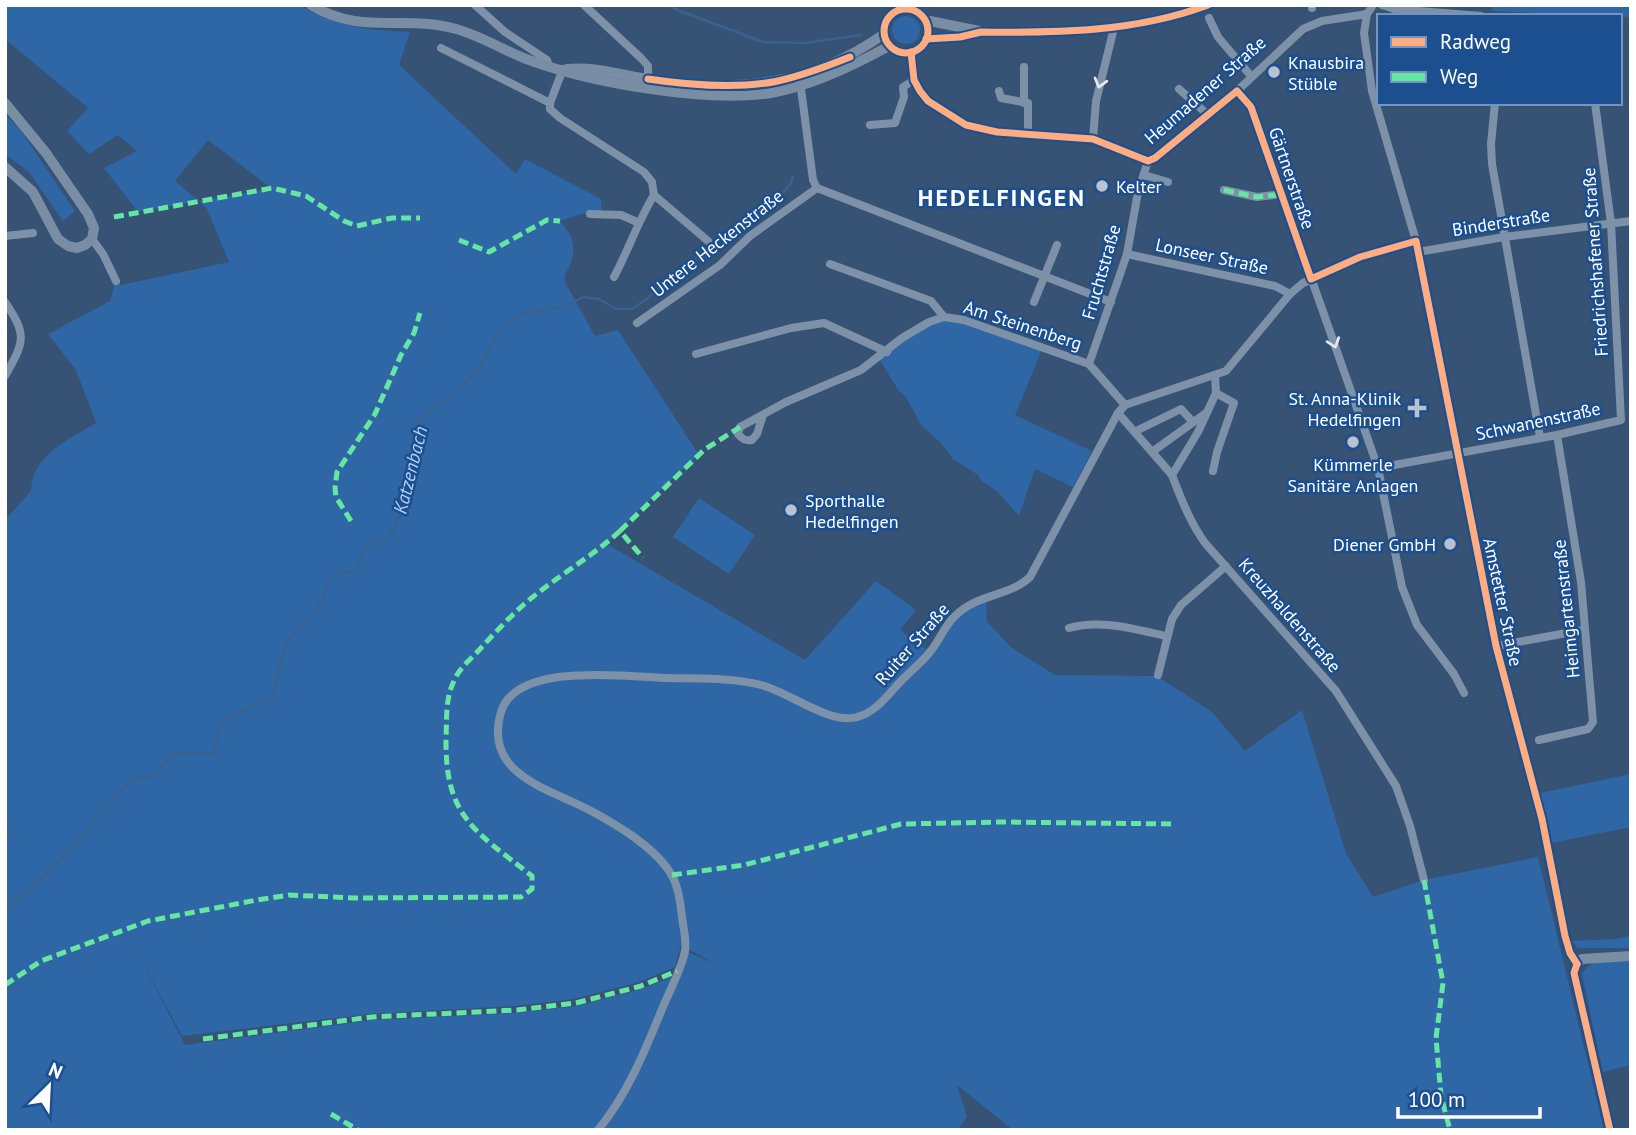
<svg xmlns="http://www.w3.org/2000/svg" width="1636" height="1135" font-family="'PT Sans',sans-serif">
	<rect width="100%" height="100%" fill="#365274"/>
	<g fill="#2f66a5" fill-rule="evenodd">
		<path d="M5,5H300C337,27 367,30 410,32L399,65L516,174L525,159L601,199L602,214H581L560,221C573,235 578,248 569,267C566,273 564,275 565,282L595,336L618,330L699,455L640,509L607,544L805,660L876,581L916,610L900,630L930,652L953,618L986,596L987,622L1012,648L1055,675L1157,676L1212,712L1245,751L1302,710L1346,853L1373,897L1424,880L1538,857L1604,1130H1013L957,1085L967,1116L958,1130H5V520L31,491C32,455 69,439 96,423L76,370L48,334L110,301L116,281L121,285L229,262L207,209L199,201L138,212L104,168L137,151L118,135L89,154L67,131L88,108L5,39ZM208,140L271,188L199,201L175,181ZM681,945L714,963L685,951L675,976L644,988L577,1006L513,1013L372,1020L185,1045L139,955L182,1036L371,1014L515,1006L574,999L639,982L675,967Z"/>
		<polygon points="1492,5 1631,5 1631,17 1492,11"/>
		<circle cx="906" cy="30" r="14"/>
		<polygon points="5,114 21,131 75,211 63,221 29,172 5,154"/>
		<polygon points="944,317 1043,347 1015,415 1092,451 1073,487 1035,469 1019,516 998,492 981,480 978,475 953,459 941,443 921,425 906,397 899,391 879,359 902,338"/>
		<polygon points="699,498 755,535 729,574 673,537"/>
		<polygon points="1631,774 1631,827 1551,843 1540,793"/>
		<polygon points="1631,936 1631,948 1578,948 1571,941 1615,939"/>
		<path d="M1631,960V1065L1603,1072L1582,975C1590,956 1613,961 1631,960Z"/>
	</g>
	<g fill="none" stroke-linecap="round" stroke-linejoin="round">
		<g stroke="#3b618d" stroke-width="2.5">
			<polyline points="669,5 675,9 763,42 805,43 861,35"/>
			<polyline points="5,831 15,833"/>
			<polyline points="5,910 49,872 134,777 153,777 172,754 215,753 219,722 272,698 287,641 319,606 334,574 358,570 365,547 389,538 405,505 405,476 416,447 419,421 478,372 497,334 523,313 563,307 583,297 599,299 616,309 632,309 647,299 671,274 697,258 713,255 749,223 762,216 790,185 793,177"/>
		</g>
		<g stroke="#7d92a8" stroke-width="8">
			<polyline points="475,5 505,32 547,60 549,66"/>
			<polyline points="584,5 642,59 648,66 648,83"/>
			<polyline points="1373,5 1367,14 1364,33 1372,91 1416,241 1496,646 1542,819 1565,936 1570,953 1577,964"/>
			<polyline points="1382,5 1394,9 1481,16"/>
			<polyline points="1312,8 1312,5"/>
			<polyline points="1209,18 1218,37 1251,76"/>
			<polyline points="441,48 550,103"/>
			<polyline points="911,52 914,80 920,91 928,101 966,125 997,132 1093,139 1148,161"/>
			<path d="M563,69L550,103V109L560,118L644,172L652,182L654,195C638,221 629,249 614,277"/>
			<polyline points="800,81 813,180 817,188 1111,302"/>
			<polyline points="1179,89 1207,114"/>
			<polyline points="999,91 1001,98 1028,103 1028,132"/>
			<polyline points="1237,91 1251,107 1378,468 1402,587 1417,625 1454,674 1464,693"/>
			<polyline points="1024,103 1024,67"/>
			<polyline points="1495,103 1491,144 1492,164 1540,437"/>
			<polyline points="870,125 895,123 904,97 903,87 914,80"/>
			<polyline points="1093,139 1096,101 1114,28"/>
			<polyline points="1148,161 1155,158 1237,91 1303,29 1322,21 1367,14"/>
			<polyline points="1144,175 1168,182"/>
			<polyline points="1224,190 1257,197 1282,194"/>
			<polyline points="654,195 708,241"/>
			<polyline points="590,214 621,215 637,222"/>
			<polyline points="5,236 33,233"/>
			<polyline points="92,239 103,254 116,281"/>
			<polyline points="1418,252 1504,237 1631,221"/>
			<polyline points="1127,254 1275,286 1290,294"/>
			<polyline points="830,264 931,301 944,317"/>
			<path d="M5,302C28,336 24,342 5,376"/>
			<polyline points="1034,302 1057,245"/>
			<polyline points="637,323 720,265 750,236 817,188"/>
			<polyline points="696,354 791,328 824,323 887,352"/>
			<path d="M1215,375L1216,393L1198,432L1172,475C1181,499 1190,522 1205,543L1336,691L1396,786L1410,826L1424,880"/>
			<polyline points="1125,405 1089,364 1127,254 1138,192 1148,161"/>
			<polyline points="1118,413 1172,475"/>
			<path d="M763,415L757,434L752,440C745,441 742,439 738,434L740,427L786,402L861,370L902,338L929,322L944,317L964,320L1089,364"/>
			<polyline points="1136,431 1181,409 1192,421"/>
			<polyline points="1152,452 1206,413"/>
			<polyline points="1378,468 1557,435 1621,420 1611,223 1595,103"/>
			<polyline points="1213,471 1217,452 1234,403 1216,393"/>
			<path d="M1069,628C1100,619 1134,629 1166,636"/>
			<polyline points="1496,646 1583,630"/>
			<polyline points="1158,675 1172,619 1181,605 1226,566"/>
			<polyline points="1539,740 1588,729 1593,722 1581,582 1557,435"/>
			<path d="M598,1130C627,1095 645,1051 662,1009C669,992 682,968 685,951C687,940 683,927 682,917C680,900 678,882 667,868C650,845 620,827 595,813C553,789 482,777 501,712C516,662 625,676 665,678C697,679 730,677 761,685C790,692 829,725 857,717C878,712 890,691 905,677C913,669 922,662 929,653C939,642 944,626 955,616C978,593 1009,597 1030,577L1118,413L1125,405L1226,371L1290,294L1303,283L1360,257L1416,241"/>
		</g>
		<g stroke="#798da4" stroke-width="10">
			<path d="M311,5C362,36 405,14 456,29C482,36 504,51 529,60C592,83 706,103 771,93C812,86 853,66 889,46"/>
			<circle cx="906" cy="31" r="22"/>
			<polyline points="925,20 979,31"/>
			<path d="M926,39L960,37L981,32C1058,33 1136,32 1208,5"/>
			<path d="M567,69C596,66 624,76 653,80C741,92 810,86 884,34"/>
			<polyline points="5,103 46,153 88,214 94,228 92,239 85,245 77,248 68,246 58,239 33,192 5,167"/>
			<polyline points="1610,1130 1574,973 1577,964 1582,959 1631,956"/>
		</g>
		<g stroke="#66e7a1" stroke-width="5" stroke-dasharray="10 5" stroke-linecap="butt">
			<polyline points="1312,8 1312,5"/>
			<polyline points="1224,190 1257,197 1282,194"/>
			<polyline points="114,217 272,188 306,196 344,221 357,226 392,218 420,218"/>
			<polyline points="459,240 489,252 547,220 560,221"/>
			<polyline points="351,521 336,497 335,488 337,472 375,414 401,355 414,333 420,313"/>
			<polyline points="620,531 704,450 740,427"/>
			<polyline points="672,875 744,865 901,824 1001,822 1174,824"/>
			<polyline points="1424,880 1443,983 1436,1038 1441,1096 1450,1130"/>
			<path d="M5,985L41,961L148,921L257,900L289,895L354,898L521,897L532,889V876C475,831 445,817 446,739C447,719 445,699 454,681C459,668 472,658 481,648C500,627 520,606 543,589C569,569 596,553 620,531L643,558"/>
			<polyline points="203,1039 372,1017 517,1010 576,1003 641,986 677,971"/>
			<polyline points="331,1114 358,1130"/>
		</g>
		<g stroke="#1b4f8f" stroke-width="11">
			<g id="cycleway">
				<circle cx="906" cy="31" r="22"/>
				<path d="M926,39L960,37L981,32C1058,33 1136,32 1208,5"/>
				<polyline points="911,52 914,80 920,91 928,101 966,125 997,132 1093,139 1148,161 1155,158 1237,91 1251,107 1311,279 1360,257 1416,241 1496,646 1542,819 1565,936 1570,953 1577,964"/>
				<path d="M648,79C688,85 732,89 773,82C799,77 825,67 850,57"/>
				<polyline points="1577,964 1574,973 1610,1130"/>
			</g>
		</g>
		<use href="#cycleway" stroke="#ffac80" stroke-width="7"/>
	</g>
	<defs><path id="oneway-chevron" d="M-2-3.5L2.5 0L-2 3.5" fill="none" stroke-width="1.6" stroke-linecap="round" stroke-linejoin="round" transform="scale(1.75)"/></defs>
	<g stroke="#e5e9ee">
		<use href="#oneway-chevron" transform="translate(1100 83) rotate(105)"/>
		<use href="#oneway-chevron" transform="translate(1334 343) rotate(71)"/>
	</g>
	<g fill="#b9c2ce" stroke="#1b4f8f" stroke-width="2.5">
		<circle cx="1274" cy="72" r="7"/>
		<circle cx="1102" cy="186" r="7"/>
		<path d="M1413.5 397.5h7v7h7v7h-7v7h-7v-7h-7v-7h7z"/>
		<circle cx="1353" cy="442" r="7"/>
		<circle cx="791" cy="510" r="7"/>
		<circle cx="1450" cy="544" r="7"/>
	</g>
	<g text-anchor="middle" dominant-baseline="central" stroke-width="5" stroke-linejoin="round" paint-order="stroke">
		<g font-size="18" fill="#fff" stroke="#1b4f8f" text-anchor="start">
			<text x="1288" y="62">Knausbira<tspan x="1288" dy="21">Stüble</tspan></text>
			<text x="1116" y="186">Kelter</text>
			<text x="1401" y="398" text-anchor="end">St. Anna-Klinik<tspan x="1401" dy="21">Hedelfingen</tspan></text>
			<text x="1353" y="464" text-anchor="middle">Kümmerle<tspan x="1353" dy="21">Sanitäre Anlagen</tspan></text>
			<text x="805" y="500">Sporthalle<tspan x="805" dy="21">Hedelfingen</tspan></text>
			<text x="1436" y="544" text-anchor="end">Diener GmbH</text>
		</g>
		<g font-size="18" fill="#fff" stroke="#1b4f8f">
			<text transform="translate(1205 90) rotate(-41)">Heumadener Straße</text>
			<text transform="translate(1292 178) rotate(71)">Gärtnerstraße</text>
			<text transform="translate(1501 222) rotate(-9)">Binderstraße</text>
			<text transform="translate(717 243) rotate(-38)">Untere Heckenstraße</text>
			<text transform="translate(1212 256) rotate(12)">Lonseer Straße</text>
			<text transform="translate(1595 262) rotate(-94)">Friedrichshafener Straße</text>
			<text transform="translate(1101 272) rotate(-74)">Fruchtstraße</text>
			<text transform="translate(1023 325) rotate(18)">Am Steinenberg</text>
			<text transform="translate(1538 421) rotate(-12)">Schwanenstraße</text>
			<text transform="translate(1503 602) rotate(78)">Amstetter Straße</text>
			<text transform="translate(1566 609) rotate(-96)">Heimgartenstraße</text>
			<text transform="translate(1290 615) rotate(49)">Kreuzhaldenstraße</text>
			<text transform="translate(912 644) rotate(-49)">Ruiter Straße</text>
		</g>
		<g font-size="19" font-style="italic" fill="#b5d3f5" stroke="#1b4f8f">
			<text transform="translate(410 470) rotate(-76)">Katzenbach</text>
		</g>
		<g font-size="24" font-weight="bold" letter-spacing="2" fill="#fff" stroke="#1b4f8f">
			<text x="1002" y="197">HEDELFINGEN</text>
		</g>
	</g>
	<rect width="1636" height="1135" fill="none" stroke="#ffffff" stroke-width="14"/>
	<rect x="1377" y="14" width="245" height="91" fill="#1b4f8f" stroke="#7695bc" stroke-width="2"/>
	<rect x="1391" y="37" width="35" height="10" fill="#ffac80" stroke="#7695bc" stroke-width="2"/>
	<text x="1440" y="49" font-size="21" fill="#ffffff">Radweg</text>
	<rect x="1391" y="72" width="35" height="10" fill="#66e7a1" stroke="#7695bc" stroke-width="2"/>
	<text x="1440" y="84" font-size="21" fill="#ffffff">Weg</text>
	<g transform="translate(49 1086) rotate(24)" stroke="#1b4f8f" stroke-width="5" paint-order="stroke">
	<path d="M0-5L12 26L0 18L-12 26Z" fill="#ffffff"/>
	<text y="-10" font-size="19" font-weight="bold" text-anchor="middle" fill="#ffffff">N</text>
	</g>
	<path d="M1398 1107v10h142v-10" fill="none" stroke="#ffffff" stroke-width="3.5"/>
	<text x="1408" y="1107" font-size="21" fill="#ffffff" stroke="#1b4f8f" stroke-width="5" paint-order="stroke">100 m</text>
</svg>
